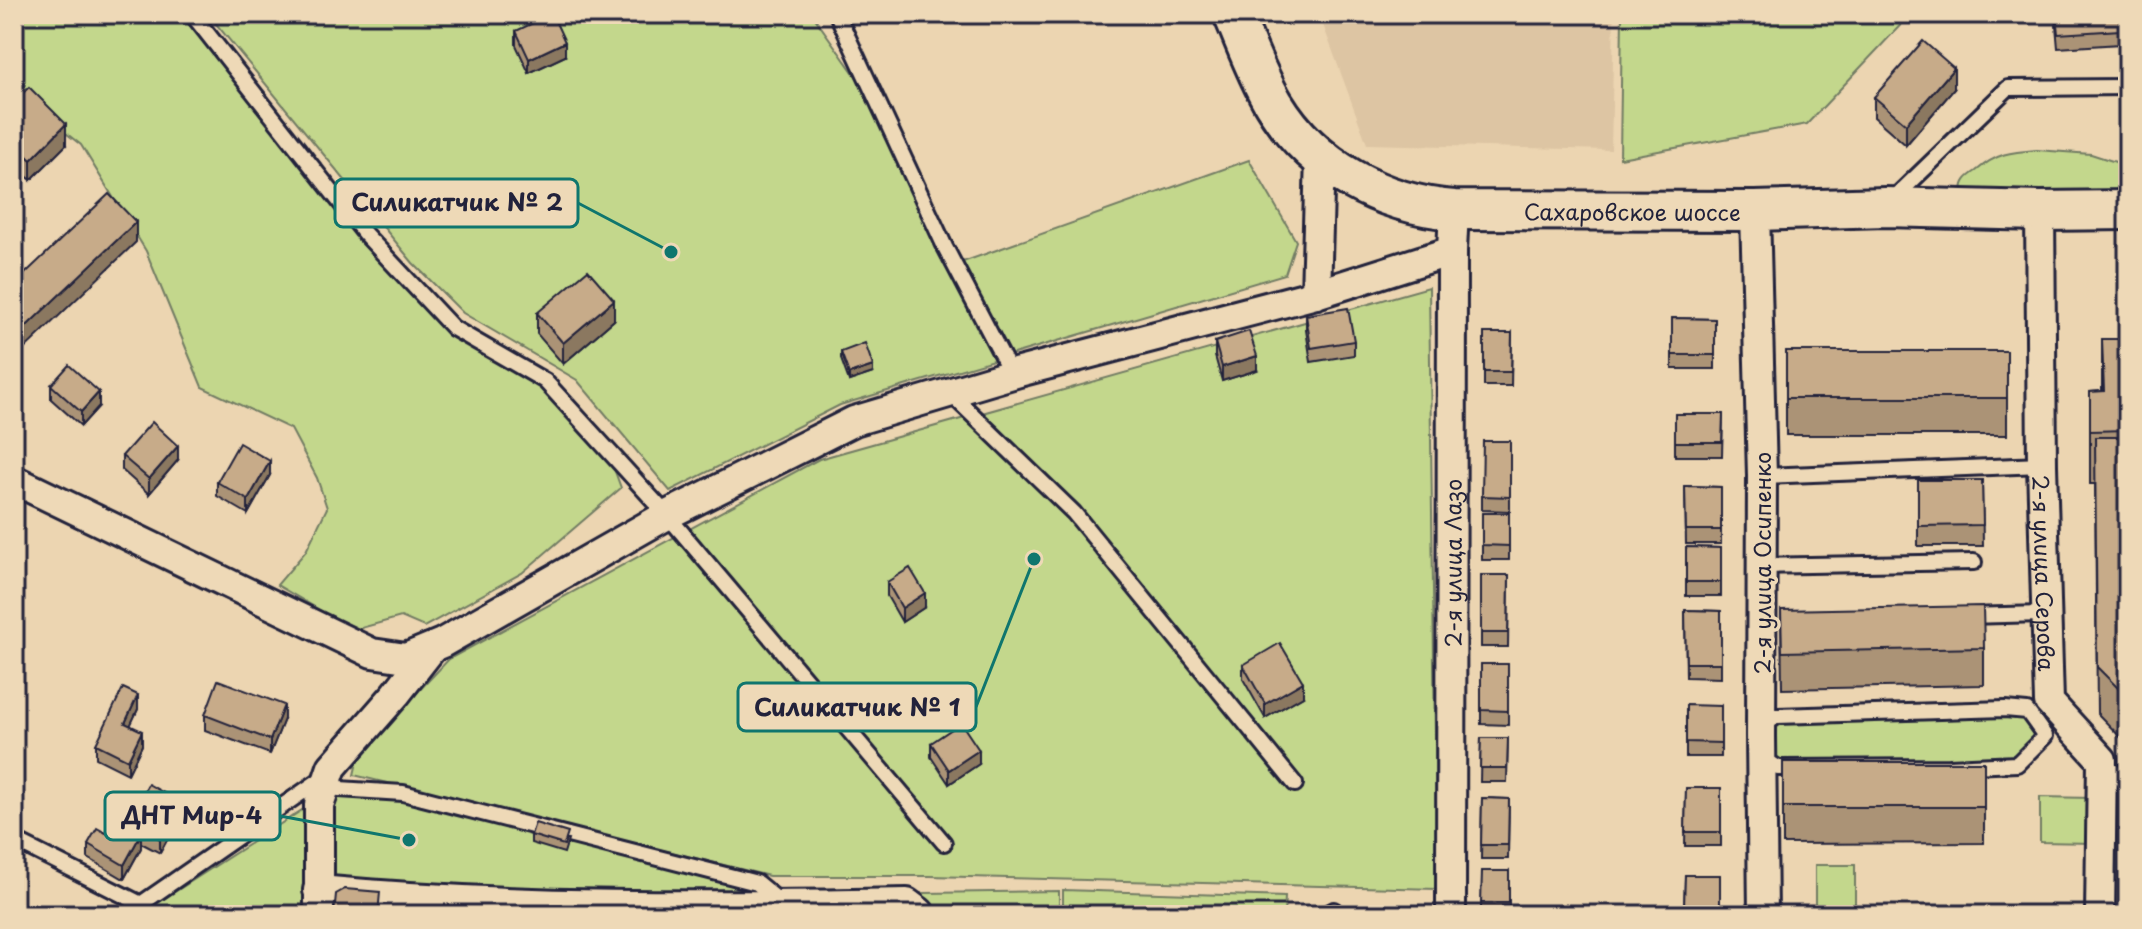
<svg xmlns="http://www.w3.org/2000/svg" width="2142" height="929" font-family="'Playpen Sans',sans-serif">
	<rect width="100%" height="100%" fill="#ecd5b1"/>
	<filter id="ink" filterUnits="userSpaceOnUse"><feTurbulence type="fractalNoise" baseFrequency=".0125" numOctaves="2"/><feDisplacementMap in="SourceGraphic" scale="16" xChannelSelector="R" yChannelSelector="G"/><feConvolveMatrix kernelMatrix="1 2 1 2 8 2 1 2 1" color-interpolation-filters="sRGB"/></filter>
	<g filter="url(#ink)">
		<polygon fill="#ddc5a3" points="1319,14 1614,14 1611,150 1367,144"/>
		<g fill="#c3d78c" stroke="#727c64" stroke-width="2">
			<polygon points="14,14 185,14 453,328 545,381 606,447 621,488 522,573 424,627 401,617 354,630 277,585 306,551 327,508 317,478 291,429 202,387 146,251 81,145 14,92"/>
			<polygon points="208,14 812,14 867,92 946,268 1249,160 1296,241 1285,274 840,405 670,491 577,380 463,313 413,263"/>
			<polygon points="1622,14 1911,14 1807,124 1620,158"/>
			<path d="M2037,150L2091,154L2128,166V197L1962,192C1962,181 1967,177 1976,171C1997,153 2010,152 2037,150Z"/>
			<polygon points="1429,287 1437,889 930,876 769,876 354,775 359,754 449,659 819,459"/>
			<polygon points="2023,710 2035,740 2025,758 1778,768 1766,739 1777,716"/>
			<polygon points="344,783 782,897 782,915 139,915"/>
			<polygon points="2040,797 2093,798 2093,843 2040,842"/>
			<rect x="1815" y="865" width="40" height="40"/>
			<polygon points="1063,890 1285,897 1284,915 1063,915"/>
			<polygon points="1059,891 1059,915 789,915 788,895"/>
		</g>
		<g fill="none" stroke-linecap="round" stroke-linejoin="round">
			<g stroke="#22223b" stroke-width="20">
				<g id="service">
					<polyline points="192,14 365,234 453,328 545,381 667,515 944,843"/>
					<polyline points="837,14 945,247 1012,375"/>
					<polyline points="1890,202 2008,88 2128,87"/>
					<polyline points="950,393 1074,513 1295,784"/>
					<polyline points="1762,476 2042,465"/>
					<polyline points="1762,566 1974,562"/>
					<polyline points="1966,616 2046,614"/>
					<path d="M2005,709L2027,711L2045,736L2017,764L1949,767L1778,768L1767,761C1760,743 1758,727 1777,716Z"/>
					<polyline points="2102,760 2128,786"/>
					<polyline points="14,840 141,904"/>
					<polyline points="125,915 330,773 339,789 403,793 757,883 779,901"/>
					<polyline points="1325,915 1334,910"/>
				</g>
			</g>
			<g stroke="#22223b" stroke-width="34">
				<g id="minor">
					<polyline points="1755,211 1762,476 1761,736 1763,915"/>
					<path id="s1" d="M2040,211L2042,465L2049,702L2102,760L2100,915"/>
					<polyline points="1316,294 1320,157"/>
					<polyline points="14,480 372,653 406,658 442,643 667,515 854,421 1019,372 1316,294 1452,251"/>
					<path d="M318,890C514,908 711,907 907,903L919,912"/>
					<polyline points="319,915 319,805 332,767 396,694 432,648"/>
					<path id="s2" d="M1451,915L1452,251L1454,210"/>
				</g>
			</g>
			<g stroke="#22223b" stroke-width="44">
				<g id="secondary">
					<path id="s3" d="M1233,14C1246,44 1257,76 1274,104C1313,168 1381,204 1454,210L1755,211L1885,207L2040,211L2128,210"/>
				</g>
			</g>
			<use href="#service" stroke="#eed9b7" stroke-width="14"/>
			<use href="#minor" stroke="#eed9b7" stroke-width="28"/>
			<use href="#secondary" stroke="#eed9b7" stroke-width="38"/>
		</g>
		<g fill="#ab9376" stroke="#22223b" stroke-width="2">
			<polygon points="2055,14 2119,14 2120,44 2058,48"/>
			<polygon points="516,31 565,56 529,73 516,45"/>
			<polygon points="1954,89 1906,145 1874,117 1874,97"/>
			<polygon points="14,102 66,145 31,180 25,175 25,186 14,198"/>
			<polygon points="537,313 614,320 563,364 537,334"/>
			<polygon points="1306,315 1354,341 1354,355 1311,362 1306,330"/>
			<polygon points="1672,318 1715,319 1715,369 1672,369"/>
			<polygon points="1512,333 1511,386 1484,386 1484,372"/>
			<polygon points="2102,339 2128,339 2128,745 2097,713 2095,484 2090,484 2090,392 2102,391"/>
			<polygon points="1215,342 1257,370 1222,381 1215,356"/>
			<rect x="1786" y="351" width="221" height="84"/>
			<polygon points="841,352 873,373 849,381 841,359"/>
			<polygon points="51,385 99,406 81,426 51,399"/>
			<polygon points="1675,414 1723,414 1722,456 1675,456"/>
			<polygon points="1510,441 1510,511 1482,510 1482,496"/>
			<polygon points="122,456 178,460 149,494 122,470"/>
			<polygon points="270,475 248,514 217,496 217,482"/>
			<polygon points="1918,480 1982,480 1983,546 1918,546"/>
			<polygon points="1685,486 1721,487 1721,544 1686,544"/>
			<rect x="1482" y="513" width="27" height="47"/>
			<polygon points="1686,547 1721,548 1721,596 1686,596"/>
			<polygon points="1481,575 1509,575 1508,647 1481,647"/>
			<polygon points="887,582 925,607 902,622 887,596"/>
			<polygon points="1685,610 1721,611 1721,678 1686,677"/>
			<polygon points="1781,610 1984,648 1984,685 1782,689"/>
			<polygon points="1481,664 1508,664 1508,725 1481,724"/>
			<polygon points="1243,665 1303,696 1265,718 1243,679"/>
			<polygon points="1721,706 1721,757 1686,757 1686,742"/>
			<polygon points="138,709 130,725 142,745 128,774 96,758 96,744"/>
			<polygon points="205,715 284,719 270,754 205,730"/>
			<polygon points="1481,738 1508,738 1507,782 1480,782"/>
			<polygon points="931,743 979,764 949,784 931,757"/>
			<polygon points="1783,762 1984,762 1984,843 1783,844"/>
			<polygon points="1686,788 1721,788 1721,846 1685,846"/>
			<polygon points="1482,798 1509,799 1508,859 1481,859"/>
			<polygon points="180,816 160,853 141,843 141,848 124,879 88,858 88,844 106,833 127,827 127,822"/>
			<polygon points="531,835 568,840 564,853 531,843"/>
			<polygon points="1509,871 1509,915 1481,915 1481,903"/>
			<polygon points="1685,875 1720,875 1720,915 1684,915"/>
		</g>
		<g fill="#8b7860" stroke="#22223b" stroke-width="2">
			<polygon points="565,42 565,56 529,73 529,59"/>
			<polygon points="1954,68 1954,89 1906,145 1906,124"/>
			<polygon points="66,124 66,145 31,180 31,160"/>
			<polygon points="25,165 25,186 14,198 14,177"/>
			<polygon points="136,222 136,242 14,359 14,338"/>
			<polygon points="614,300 614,320 563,364 563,343"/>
			<polygon points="1257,356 1257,370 1222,381 1222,367"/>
			<polygon points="873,366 873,373 849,381 849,374"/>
			<polygon points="99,392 99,406 81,426 81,412"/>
			<polygon points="178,446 178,460 149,494 149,479"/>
			<polygon points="270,461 270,475 248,514 248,500"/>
			<polygon points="925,593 925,607 902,622 902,608"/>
			<polygon points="1303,682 1303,696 1265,718 1265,704"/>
			<polygon points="138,695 138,709 125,737 125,723"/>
			<polygon points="284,705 284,719 270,754 270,740"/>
			<polygon points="142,731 142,745 128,774 128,760"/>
			<polygon points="979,750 979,764 949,784 949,770"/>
			<polygon points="180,802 180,816 160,853 160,839"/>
			<polygon points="141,834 141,848 124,879 124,865"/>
		</g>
		<g fill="#c7ab89" stroke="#22223b" stroke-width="2">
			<polygon points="552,14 565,42 529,59 516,31"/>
			<polygon points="2056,14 2119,14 2120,30 2058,34"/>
			<polygon points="1923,41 1954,68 1906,124 1874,97"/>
			<polygon points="29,87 66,124 31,160 14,143 14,102"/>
			<polygon points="14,154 25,165 14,177"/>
			<polygon points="109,194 136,222 14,338 14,284"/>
			<polygon points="588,270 614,300 563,343 537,313"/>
			<polygon points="1348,308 1354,341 1311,348 1306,315"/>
			<polygon points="1672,318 1715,319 1715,355 1672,355"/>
			<polygon points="1249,331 1257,356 1222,367 1215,342"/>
			<polygon points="1484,333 1512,333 1511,372 1484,372"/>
			<polygon points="2102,339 2128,339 2128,430 2090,431 2090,392 2104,391"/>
			<polygon points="865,343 873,366 849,374 841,352"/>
			<rect x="1786" y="351" width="221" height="47"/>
			<polygon points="69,365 99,392 81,412 51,385"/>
			<polygon points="1675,414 1723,414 1722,442 1675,442"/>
			<polygon points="152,422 178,446 149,479 122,456"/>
			<polygon points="2095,437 2128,437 2128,698 2097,667"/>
			<polygon points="1483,441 1510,441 1510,497 1482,496"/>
			<polygon points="239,443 270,461 248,500 217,482"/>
			<polygon points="1918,480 1982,480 1983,525 1918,526"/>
			<polygon points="1685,486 1721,487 1721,530 1686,530"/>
			<polygon points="1482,513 1509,513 1509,546 1482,545"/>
			<polygon points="1686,547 1721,548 1721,582 1686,582"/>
			<polygon points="910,568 925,593 902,608 887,582"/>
			<polygon points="1481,575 1509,575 1508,633 1481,633"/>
			<polygon points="1983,606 1984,648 1782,652 1781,610"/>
			<polygon points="1685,610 1721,611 1721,663 1686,663"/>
			<polygon points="1280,643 1303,682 1265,704 1243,665"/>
			<polygon points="1481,664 1508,664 1508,711 1481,710"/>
			<polygon points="218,680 284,705 270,740 205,715"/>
			<polygon points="123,688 138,695 125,723 142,731 128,760 96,744"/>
			<polygon points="1686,705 1721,706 1721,743 1686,742"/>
			<polygon points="961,723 979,750 949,770 931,743"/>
			<polygon points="1481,738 1508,738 1507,768 1480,768"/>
			<rect x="1783" y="762" width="201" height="45"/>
			<polygon points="148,784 180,802 160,839 127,822"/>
			<polygon points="1686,788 1721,788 1721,832 1685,832"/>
			<polygon points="1482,798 1509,799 1508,845 1481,845"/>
			<polygon points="113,819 141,834 124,865 88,844 97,828 106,833"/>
			<polygon points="535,823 568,833 564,845 531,835"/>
			<polygon points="1482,871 1509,871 1509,903 1481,903"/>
			<polygon points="1685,875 1720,875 1720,908 1684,907"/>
			<polygon points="345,889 380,892 378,915 334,915 336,894"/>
		</g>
	</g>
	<g text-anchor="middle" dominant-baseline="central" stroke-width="7" stroke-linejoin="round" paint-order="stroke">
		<g font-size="22" fill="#22223b" stroke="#eed9b7">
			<text stroke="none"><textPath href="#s3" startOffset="494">Сахаровское шоссе</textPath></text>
			<text stroke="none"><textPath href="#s2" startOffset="352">2-я улица Лазо</textPath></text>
			<text transform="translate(1761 563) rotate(-90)">2-я улица Осипенко</text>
			<text stroke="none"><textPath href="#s1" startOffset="362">2-я улица Серова</textPath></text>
		</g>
	</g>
	<path fill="none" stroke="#0f766e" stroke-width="3" d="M671 252L578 203M1034 559L976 707M409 840L280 816"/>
	<g fill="#0f766e" stroke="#eed9b7" stroke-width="3">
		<circle cx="671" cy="252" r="8"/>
		<circle cx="1034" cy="559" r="8"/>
		<circle cx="409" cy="840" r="8"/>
	</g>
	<g fill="#eed9b7" stroke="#0f766e" stroke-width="3">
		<rect x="335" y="179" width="243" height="48" rx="8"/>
		<rect x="738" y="683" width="238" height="48" rx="8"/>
		<rect x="105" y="792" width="175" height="48" rx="8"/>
	</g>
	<g font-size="24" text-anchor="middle" font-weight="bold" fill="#22223b">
		<text x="457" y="211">Силикатчик № 2</text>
		<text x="857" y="716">Силикатчик № 1</text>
		<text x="192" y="824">ДНТ Мир-4</text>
	</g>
	<rect width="2142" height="929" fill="none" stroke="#eed9b7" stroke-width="48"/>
	<rect x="24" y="24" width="2094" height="881" fill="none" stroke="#22223b" stroke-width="3" filter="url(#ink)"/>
</svg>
